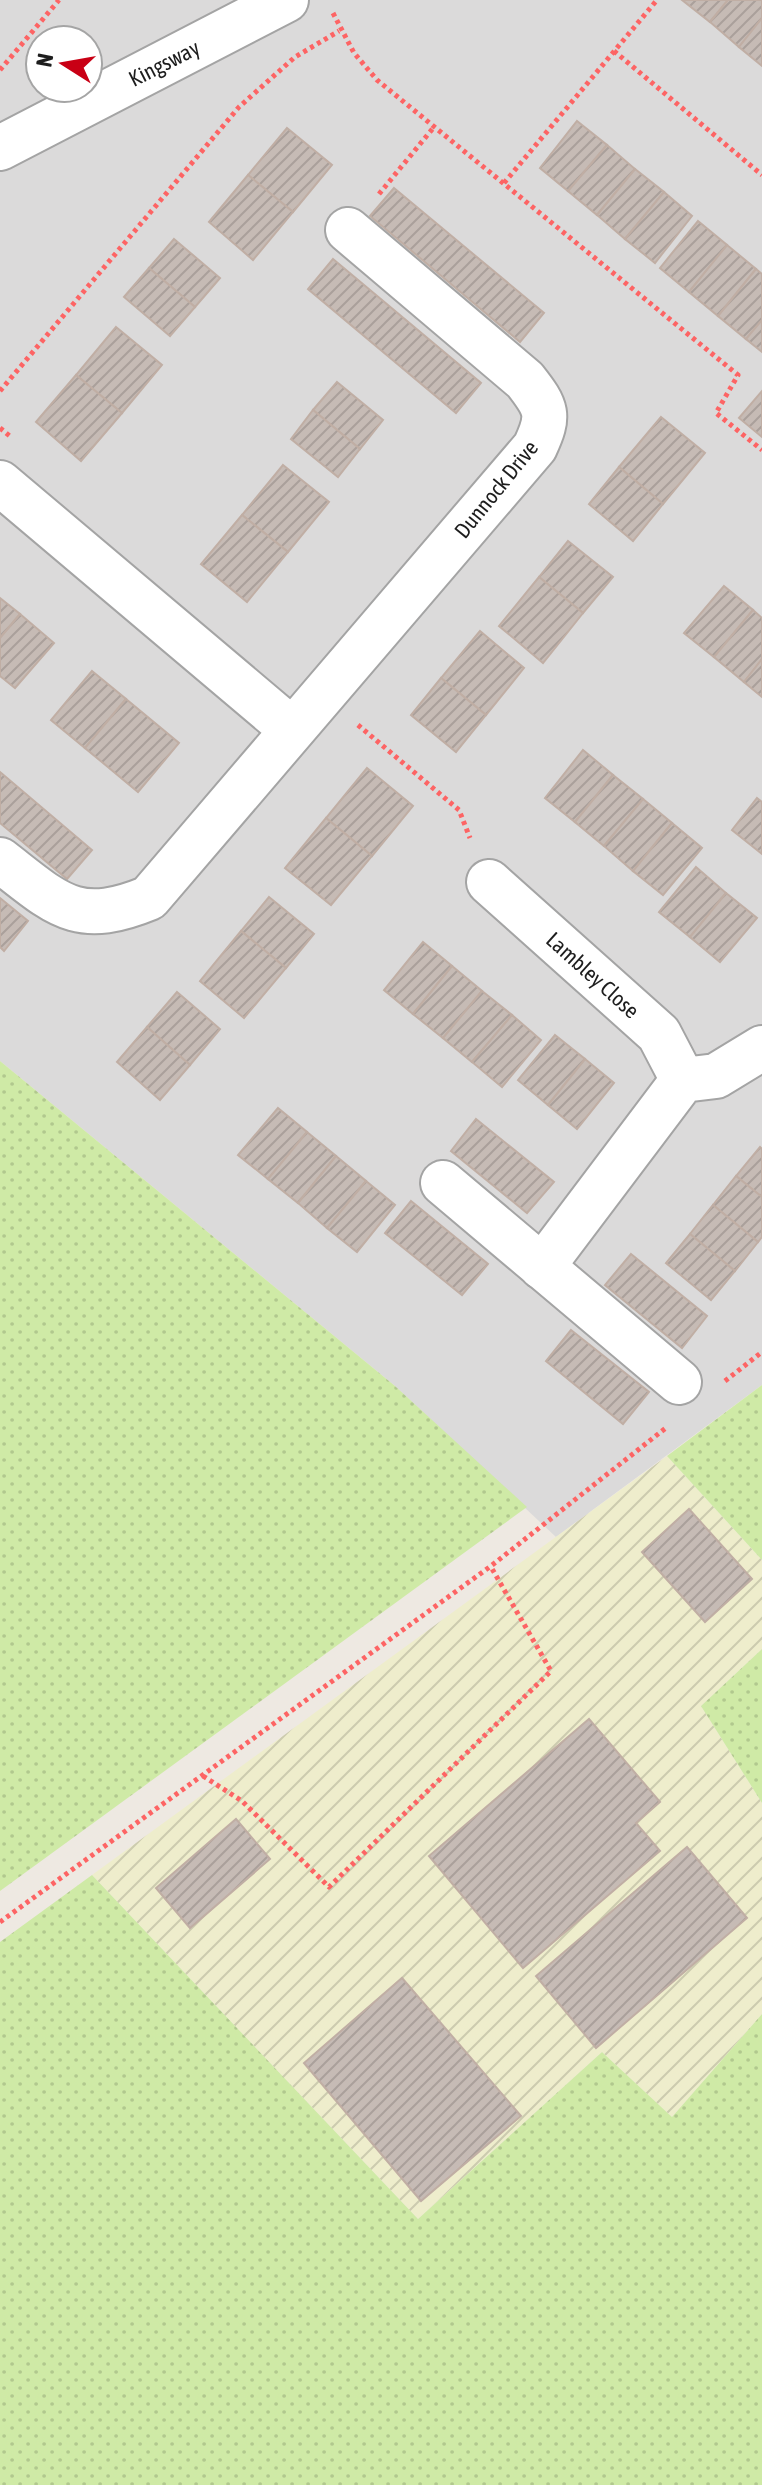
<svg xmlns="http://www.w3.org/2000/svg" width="762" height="2485" font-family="'Asap Condensed',sans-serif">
	<defs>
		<pattern id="farmland-furrows" width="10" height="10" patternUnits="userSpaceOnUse" patternTransform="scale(2)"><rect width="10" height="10" fill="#eeedcc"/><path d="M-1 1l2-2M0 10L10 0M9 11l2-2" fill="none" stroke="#cccbaf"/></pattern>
		<pattern id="grass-dots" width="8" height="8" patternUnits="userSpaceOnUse" patternTransform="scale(2)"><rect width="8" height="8" fill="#cfeaa6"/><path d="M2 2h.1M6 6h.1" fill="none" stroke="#b1c88e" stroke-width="1.8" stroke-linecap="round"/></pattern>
		<pattern id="building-hatch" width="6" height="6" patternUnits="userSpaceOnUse" patternTransform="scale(2)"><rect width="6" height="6" fill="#c6bbb5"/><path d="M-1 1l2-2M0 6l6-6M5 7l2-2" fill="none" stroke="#aaa09b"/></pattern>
	</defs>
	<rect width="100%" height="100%" fill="#eee9e2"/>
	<path fill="#dbdada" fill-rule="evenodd" d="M0,0H762V1385L556,1537L395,1386L0,1061ZM40,40H88V88H40Z"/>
	<polygon fill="url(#farmland-furrows)" points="667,1456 762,1560 762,1649 701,1706 762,1803 762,2014 672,2117 602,2052 418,2219 92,1875"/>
	<g fill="url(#grass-dots)">
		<polygon points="0,1061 395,1386 527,1507 0,1891"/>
		<polygon points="762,1385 762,1560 667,1456"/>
		<polygon points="762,1649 762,1803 701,1706"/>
		<polygon points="92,1875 418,2219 602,2052 672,2117 762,2014 762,2485 0,2485 0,1942"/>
	</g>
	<g fill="url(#building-hatch)" stroke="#c0aea4" stroke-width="2">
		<polygon points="682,0 728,0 710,22"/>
		<polygon points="728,0 762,0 762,18 739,47 710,22"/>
		<polygon points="762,18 762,66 739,47"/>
		<polygon points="577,121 607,145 568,191 540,168"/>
		<polygon points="287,128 332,165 293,212 248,175"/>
		<polygon points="607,145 635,169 597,215 568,191"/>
		<polygon points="635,169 664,192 625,239 597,215"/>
		<polygon points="248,175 293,212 253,260 209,222"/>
		<polygon points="394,188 544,313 520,342 370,216"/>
		<polygon points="664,192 692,216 655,263 625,239"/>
		<polygon points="698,221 727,245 689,292 660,268"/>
		<polygon points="174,239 220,278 195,307 149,268"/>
		<polygon points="727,245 756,269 718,316 689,292"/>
		<polygon points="333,259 481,383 456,413 308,289"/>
		<polygon points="149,268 195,307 170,336 124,297"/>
		<polygon points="756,269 762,274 762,320 746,339 718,316"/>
		<polygon points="762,320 762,352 746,339"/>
		<polygon points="116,327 162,365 122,413 76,375"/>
		<polygon points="76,375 122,413 81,461 36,422"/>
		<polygon points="337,382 383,420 360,449 313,410"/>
		<polygon points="762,391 762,437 739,418"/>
		<polygon points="313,410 360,449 338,477 291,439"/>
		<polygon points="661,417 705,453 663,504 619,467"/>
		<polygon points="283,465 329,502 288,552 242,515"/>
		<polygon points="619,467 663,504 633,541 589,504"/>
		<polygon points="242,515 288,552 247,602 201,564"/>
		<polygon points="568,541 613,577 583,613 539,577"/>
		<polygon points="539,577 583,613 543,663 499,626"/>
		<polygon points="724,586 753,610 714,657 684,633"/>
		<polygon points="0,598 20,614 0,638"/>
		<polygon points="753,610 762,618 762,659 744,682 714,657"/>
		<polygon points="20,614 54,643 15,688 0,676 0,638"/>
		<polygon points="480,631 524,668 486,715 441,678"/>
		<polygon points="762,659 762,697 744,682"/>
		<polygon points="92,671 126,699 85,748 51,720"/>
		<polygon points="441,678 486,715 456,752 411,715"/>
		<polygon points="126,699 179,743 138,792 85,748"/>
		<polygon points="583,750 613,775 575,822 545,798"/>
		<polygon points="367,768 413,806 372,856 326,818"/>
		<polygon points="0,772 92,850 67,879 0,823"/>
		<polygon points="613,775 643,799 604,846 575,822"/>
		<polygon points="757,798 762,802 762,854 732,830"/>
		<polygon points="643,799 672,823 633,871 604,846"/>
		<polygon points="326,818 372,856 331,905 285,868"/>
		<polygon points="672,823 702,848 663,895 633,871"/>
		<polygon points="696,867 726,893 690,937 659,912"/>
		<polygon points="726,893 757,918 720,962 690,937"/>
		<polygon points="269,897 314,934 286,968 241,931"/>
		<polygon points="0,898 28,921 4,951 0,947"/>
		<polygon points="241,931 286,968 244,1018 200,981"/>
		<polygon points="423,942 452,966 413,1014 384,990"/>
		<polygon points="452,966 482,991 443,1038 413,1014"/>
		<polygon points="482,991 512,1015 472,1062 443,1038"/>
		<polygon points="177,992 220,1029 190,1065 147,1027"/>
		<polygon points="512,1015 541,1040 502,1087 472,1062"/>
		<polygon points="147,1027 190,1065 160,1100 117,1062"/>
		<polygon points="555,1035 585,1059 548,1105 518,1080"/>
		<polygon points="585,1059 614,1083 577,1129 548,1105"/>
		<polygon points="278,1108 307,1132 268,1179 238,1155"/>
		<polygon points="476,1119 554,1182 527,1213 451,1151"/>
		<polygon points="307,1132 336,1156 298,1203 268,1179"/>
		<polygon points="760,1147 762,1149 762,1197 736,1176"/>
		<polygon points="336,1156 366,1181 327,1228 298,1203"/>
		<polygon points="736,1176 762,1197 762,1237 758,1242 713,1205"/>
		<polygon points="366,1181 395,1205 357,1252 327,1228"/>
		<polygon points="411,1201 488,1264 462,1295 385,1233"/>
		<polygon points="713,1205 758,1242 735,1271 690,1234"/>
		<polygon points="690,1234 735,1271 711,1300 666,1263"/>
		<polygon points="631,1254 707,1316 682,1348 605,1285"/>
		<polygon points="571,1330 649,1392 623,1424 546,1361"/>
		<polygon points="689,1509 752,1579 705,1622 642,1552"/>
		<polygon points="589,1719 660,1802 636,1823 660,1851 523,1968 429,1856"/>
		<polygon points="236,1819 270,1859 190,1928 156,1888"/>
		<polygon points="687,1847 747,1918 596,2048 536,1976"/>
		<polygon points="402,1978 521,2116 421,2201 304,2063"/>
	</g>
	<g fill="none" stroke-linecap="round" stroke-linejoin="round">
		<g stroke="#a4a4a4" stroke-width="48">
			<g id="minor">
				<polyline points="0,148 286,0"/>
				<polyline points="0,483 290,728"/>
				<path d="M0,860C57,904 76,928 149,898L535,447C550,415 547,408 525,380L348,230"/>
				<polyline points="489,882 659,1034 683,1080"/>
				<polyline points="443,1183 679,1382"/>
				<polyline points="542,1267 683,1080 716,1076 762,1048"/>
			</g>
		</g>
		<g stroke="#fd6464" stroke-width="5" stroke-dasharray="4 4" stroke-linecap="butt">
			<polyline points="333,13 354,53 377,80 738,375 716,413 762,450"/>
			<polyline points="614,51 762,175"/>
			<polyline points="0,70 59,0"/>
			<polyline points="504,183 657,0"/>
			<polyline points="379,194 434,127"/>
			<polyline points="0,391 239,107 295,57 339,31"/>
			<polyline points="0,428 11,437"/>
			<polyline points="358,725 459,810 470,838"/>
			<polyline points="725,1381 762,1352"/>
			<polyline points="203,1776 242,1801 329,1887 551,1671 491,1567"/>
			<polyline points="0,1922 491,1566 667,1427"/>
		</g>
		<use href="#minor" stroke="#fff" stroke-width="44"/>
	</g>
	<g text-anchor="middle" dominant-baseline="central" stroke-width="7" stroke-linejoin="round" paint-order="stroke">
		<g font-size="22" fill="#1d1d1d" stroke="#fff">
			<text transform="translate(164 63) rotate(-27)">Kingsway</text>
			<text transform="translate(496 489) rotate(-51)">Dunnock Drive</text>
			<text transform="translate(593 975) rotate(42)">Lambley Close</text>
		</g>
	</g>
	<g transform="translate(64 64) rotate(281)"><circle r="38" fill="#ffffff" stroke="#a5a5a5" stroke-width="2"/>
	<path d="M0-6L14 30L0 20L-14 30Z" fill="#c90015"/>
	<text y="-12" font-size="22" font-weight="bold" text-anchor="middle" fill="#1d1d1d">N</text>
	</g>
</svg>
